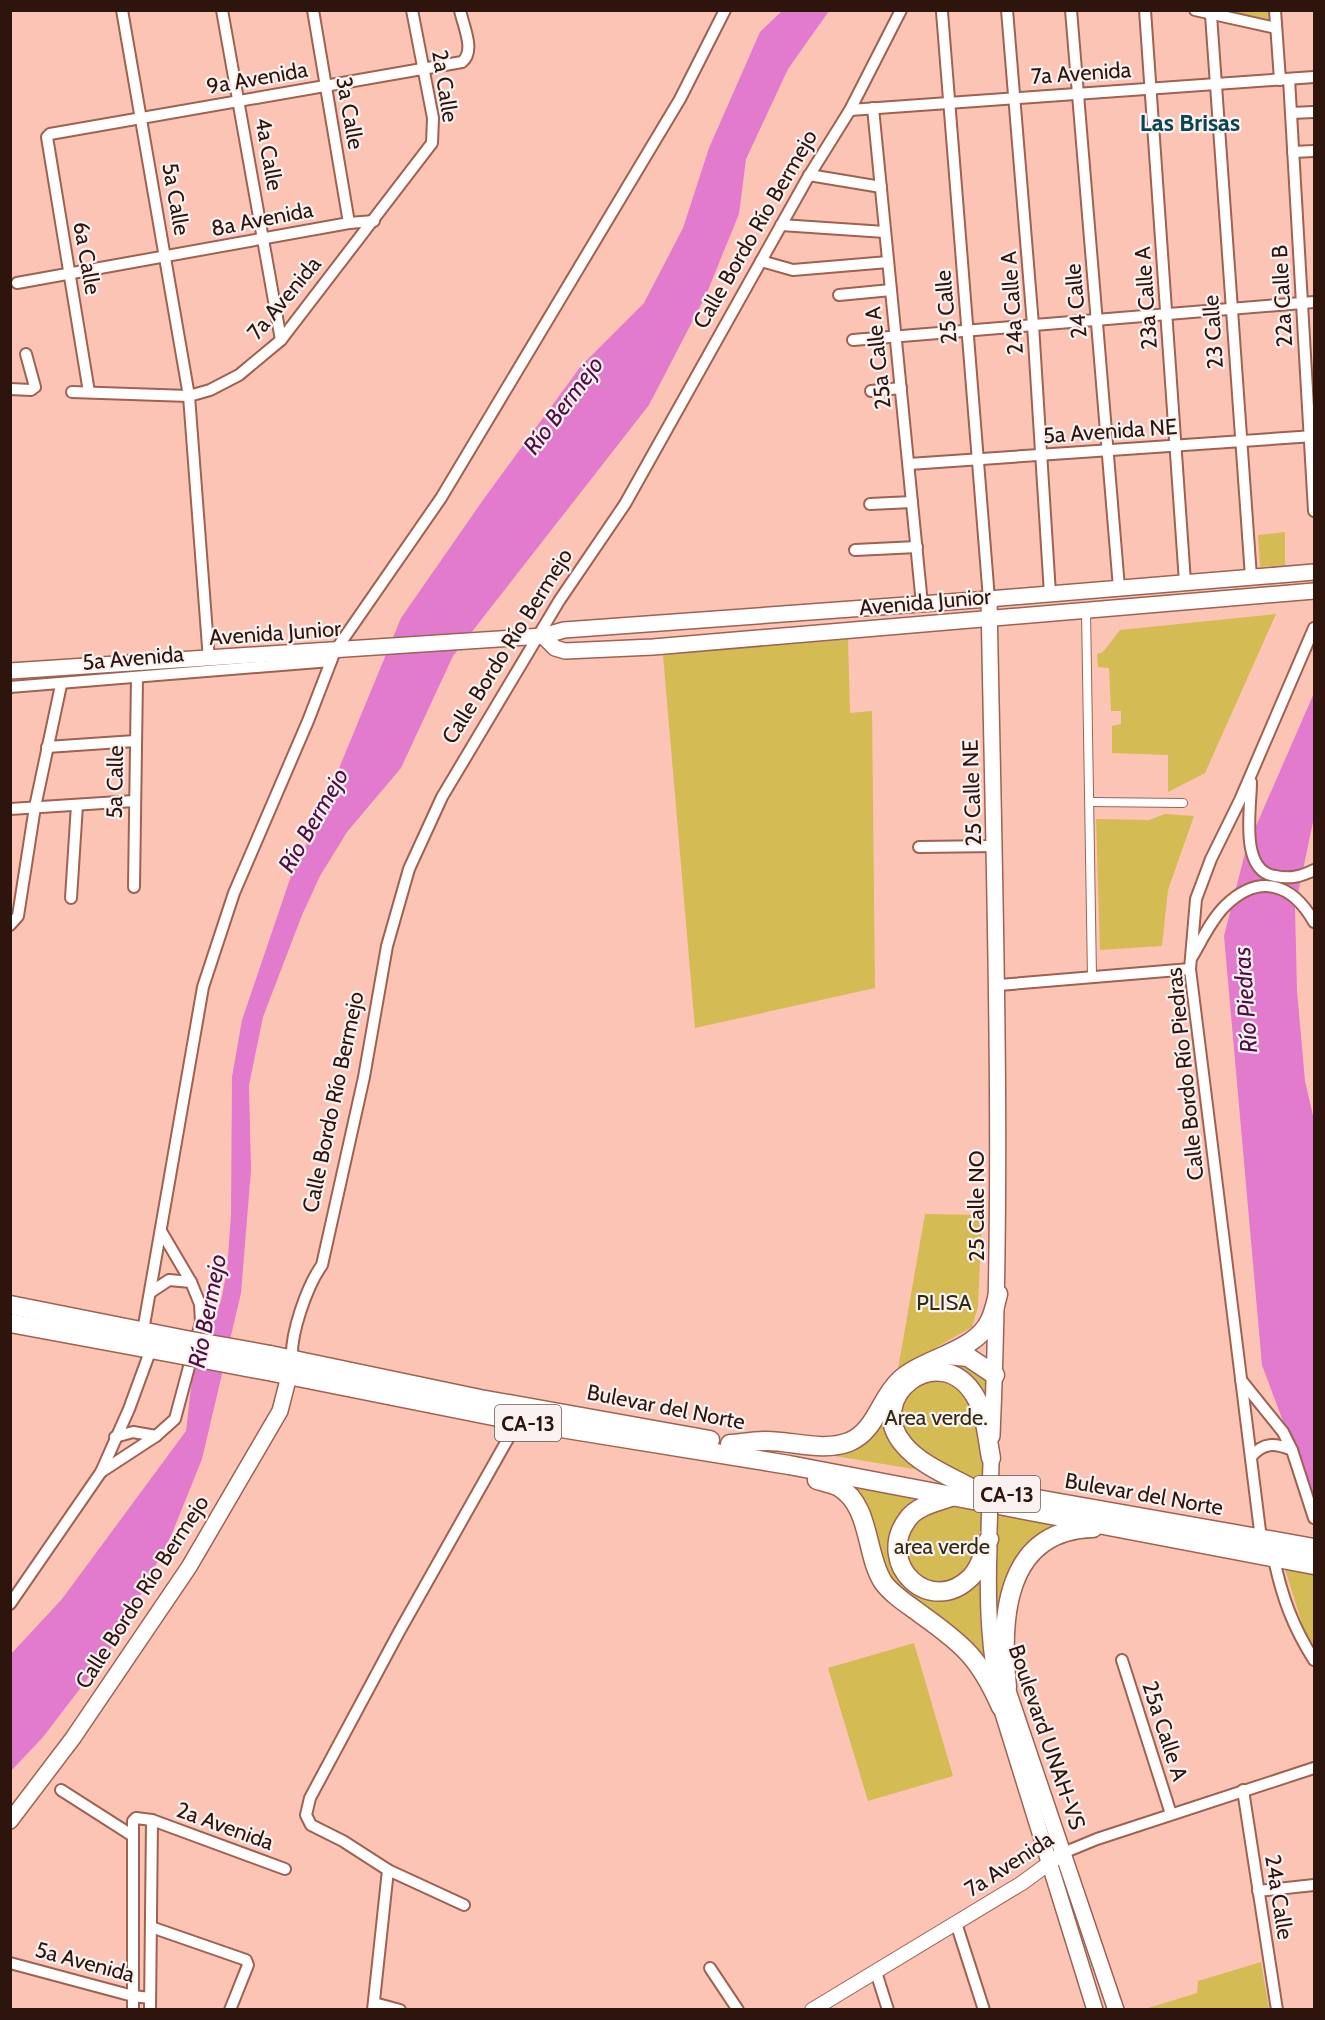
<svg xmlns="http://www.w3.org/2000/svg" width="1325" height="2020" font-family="Cabin,sans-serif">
	<rect width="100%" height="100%" fill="#fcc4b5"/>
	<g fill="#d4bb54">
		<polygon points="1233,11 1269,11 1269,19 1232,12"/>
		<polygon points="1285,532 1285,565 1260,567 1258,535"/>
		<polygon points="1276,614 1205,773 1168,792 1168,755 1112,753 1112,726 1121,724 1121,711 1111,711 1109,668 1098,667 1097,654 1103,652 1120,630"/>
		<polygon points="848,639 850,713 872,711 875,988 695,1028 663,655"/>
		<polygon points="1165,814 1194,816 1168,890 1162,946 1100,950 1096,819 1149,820"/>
		<polygon points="925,1214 982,1215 978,1307 972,1327 898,1369"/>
		<polygon points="948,1359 989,1375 987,1418 980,1396 925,1368"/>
		<path d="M920,1379H952L974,1402L986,1449L983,1481C948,1474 925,1454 899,1431L900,1397Z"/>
		<polygon points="888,1413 938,1473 774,1446 829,1450"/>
		<polygon points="843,1484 931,1499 893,1549 935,1596 982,1568 980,1615 984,1663 897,1590"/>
		<polygon points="949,1502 983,1509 982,1547 969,1574 935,1588 910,1573 902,1545 911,1522"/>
		<polygon points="996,1512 1069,1527 1028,1549 999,1646 993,1601"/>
		<polygon points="1283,1563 1314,1570 1314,1646 1304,1630"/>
		<polygon points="914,1643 953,1776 868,1801 828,1668"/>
		<polygon points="1261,1962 1269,2009 1145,2009 1197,1993 1198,1981"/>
	</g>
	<g fill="#e27acd">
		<polygon points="782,11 829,11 788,69 746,159 739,214 706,295 649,405 453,656 401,768 347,832 320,876 302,915 263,1017 249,1085 251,1170 241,1293 202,1459 171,1536 115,1643 43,1737 11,1771 11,1654 62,1599 186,1431 193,1371 221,1301 227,1270 231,1215 232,1077 242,1020 292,873 314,829 401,618 483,500 581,366 644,303 683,228 709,148 760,32"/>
		<polygon points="1314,693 1314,817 1295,908 1297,991 1305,1081 1314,1120 1314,1504 1262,1365 1224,936 1246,849"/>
	</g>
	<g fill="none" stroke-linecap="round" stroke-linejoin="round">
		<g stroke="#9f6151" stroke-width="10">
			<g id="pedestrian">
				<polyline points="1086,611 1092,977"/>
				<polyline points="1091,802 1183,803"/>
			</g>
		</g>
		<g stroke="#9f6151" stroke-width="14">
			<g id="minor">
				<polyline points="122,10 189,396 209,660"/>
				<polyline points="222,10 281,340"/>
				<polyline points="313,10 349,223"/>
				<polyline points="1007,10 1033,325 1050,594"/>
				<polyline points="1071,10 1119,588"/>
				<polyline points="1145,10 1185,582"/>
				<polyline points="1195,10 1276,28"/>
				<polyline points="1275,10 1280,80"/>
				<polyline points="942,12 989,599"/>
				<polyline points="1211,15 1251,577"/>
				<polyline points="1289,79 1314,511"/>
				<polyline points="873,108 922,604"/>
				<polyline points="850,110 1314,77"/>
				<polyline points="1291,113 1314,112"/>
				<polyline points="1293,152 1314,151"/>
				<polyline points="809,175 881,187"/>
				<polyline points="781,225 885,232"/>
				<polyline points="761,261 793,270 888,262"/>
				<polyline points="17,283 349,223 374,221"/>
				<polyline points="839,295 891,290"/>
				<polyline points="853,340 1314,302"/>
				<polyline points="10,389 31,390 35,387 26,354"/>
				<polyline points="871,391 901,388"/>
				<polyline points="72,392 189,396 210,390 239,375 281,340 432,143 433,118 412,10"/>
				<path d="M89,392L47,137L50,134L462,62C476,51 463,26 460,10"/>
				<polyline points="909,464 1314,436"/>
				<polyline points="870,504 912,502"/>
				<polyline points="855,550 917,547"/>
				<polyline points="10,687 331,661"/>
				<polyline points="47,747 135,741"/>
				<path d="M1251,782C1251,808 1239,871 1275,876C1290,879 1300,877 1314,870"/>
				<polyline points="10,809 134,801"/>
				<polyline points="919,847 996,846"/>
				<polyline points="134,887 137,677"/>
				<polyline points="71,898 77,805"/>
				<polyline points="10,925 18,916 35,807 61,685"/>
				<path d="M1192,957C1202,940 1211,920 1225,906C1259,873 1292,883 1314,922"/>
				<polyline points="999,985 1190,969"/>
				<polyline points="151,1292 169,1280 191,1282"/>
				<polyline points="143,1331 203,987 234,893 308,721 335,651 441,498 680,99 725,10"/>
				<path d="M292,1360C290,1334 307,1286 322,1265L364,1077L387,946L409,869L442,797L559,601L625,504L807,179L850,110L901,10"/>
				<polyline points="1241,1380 1283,1432 1292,1450"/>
				<polyline points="115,1437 133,1432 156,1436"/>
				<path d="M1251,1457C1263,1442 1275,1443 1292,1450L1314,1518"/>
				<polyline points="101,1472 156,1436 175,1419 201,1322 200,1304 191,1282 161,1231"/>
				<polyline points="1261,1539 1190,969 1196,899 1211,859 1240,800 1314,628"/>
				<path d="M1274,1559C1282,1597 1293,1627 1314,1660"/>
				<polyline points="10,1604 101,1472 129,1409 151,1349"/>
				<polyline points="1122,1660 1171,1814"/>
				<polyline points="61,1790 133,1836"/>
				<polyline points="1243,1790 1277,2010"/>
				<polyline points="1063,1853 1097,1839 1314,1768"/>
				<polyline points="1258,1891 1314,1885"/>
				<polyline points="464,1905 388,1870 343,1841 311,1825 306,1815 310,1798 399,1632 518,1421"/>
				<polyline points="956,1923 984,2010"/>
				<polyline points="151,1927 246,1960 248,1965 230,2010"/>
				<polyline points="10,1963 133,1996 150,1998"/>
				<polyline points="710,1968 738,2010"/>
				<polyline points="876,1972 888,2010"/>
				<polyline points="374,2003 400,2010"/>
				<polyline points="133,2010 133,1821 136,1818 152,1820 285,1869"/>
				<polyline points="150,2010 152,1820"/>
				<polyline points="373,2010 388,1870"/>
			</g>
		</g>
		<g stroke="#9f6151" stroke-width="16">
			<polyline id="tertiary" points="812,2010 1022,1883 1063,1853"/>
		</g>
		<g stroke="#9f6151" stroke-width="18">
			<g id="secondary">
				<path d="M989,599C994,878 1004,1157 992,1436"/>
				<polyline points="543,636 555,648 565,651 653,647 1314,591"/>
				<polyline points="10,671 543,636 564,630 989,599 1314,572"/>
				<path d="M989,1547C987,1603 989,1652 1001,1707L1095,2010"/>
				<polyline points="1003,1676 1116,2010"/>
				<polyline points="10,1821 73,1738 189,1567 280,1411 289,1376"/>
			</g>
		</g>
		<g stroke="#9f6151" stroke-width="21">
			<g id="trunk">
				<polyline points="10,1305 186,1340"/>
				<polyline points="10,1323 183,1355"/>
				<polyline points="270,1355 480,1399 710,1440"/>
				<polyline points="947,1355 968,1357 995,1375"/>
				<polyline points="268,1371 518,1421 789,1465 1314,1565"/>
				<path d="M730,1444C742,1443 755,1441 767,1441C793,1441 823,1452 849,1442C876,1431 880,1398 900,1380C924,1358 977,1351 990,1320C994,1312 996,1302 998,1294"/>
				<path d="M817,1480C824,1482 833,1484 839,1487C871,1506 865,1554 883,1582C892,1595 909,1605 922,1615C964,1645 980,1659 1001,1707"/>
				<path d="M969,1487C947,1475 920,1464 904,1445C862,1397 940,1337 975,1396C986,1414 987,1438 991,1458"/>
				<polyline points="974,1488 1314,1548"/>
				<path d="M951,1497C936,1502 916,1506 907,1520C875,1564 930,1618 971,1577C981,1567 984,1551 989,1539"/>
				<path d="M1007,1687C1000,1620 1004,1530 1093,1528"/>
			</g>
		</g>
		<use href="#pedestrian" stroke="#fff" stroke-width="8"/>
		<use href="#minor" stroke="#fff" stroke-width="10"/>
		<use href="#tertiary" stroke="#fff" stroke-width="14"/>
		<use href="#secondary" stroke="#fff" stroke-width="15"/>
		<use href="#trunk" stroke="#fff" stroke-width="18"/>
		<g stroke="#9f6151" stroke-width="18" stroke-linecap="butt">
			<polyline id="secondary-bridge" points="989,1532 991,1463"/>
		</g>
		<g stroke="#9f6151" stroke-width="21" stroke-linecap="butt">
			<g id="trunk-bridge">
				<polyline points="186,1340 270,1355"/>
				<polyline points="183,1355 268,1371"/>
			</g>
		</g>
		<use href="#secondary-bridge" stroke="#fff" stroke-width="15"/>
		<use href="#trunk-bridge" stroke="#fff" stroke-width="18"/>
	</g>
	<g text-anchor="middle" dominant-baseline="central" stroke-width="4.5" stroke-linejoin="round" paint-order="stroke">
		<g fill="#faf2f0" stroke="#6a5752" stroke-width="1.5">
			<rect x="495" y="1405" width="66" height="36" rx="4.5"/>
			<rect x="974" y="1476" width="66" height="36" rx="4.5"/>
		</g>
		<g font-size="21" font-weight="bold" fill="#2d150e">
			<text x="528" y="1423">CA-13</text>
			<text x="1007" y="1494">CA-13</text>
		</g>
		<g font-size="22" fill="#2d150e" stroke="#faf2f0">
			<text transform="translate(1081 73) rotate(-4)">7a Avenida</text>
			<text transform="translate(257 78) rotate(-10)">9a Avenida</text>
			<text transform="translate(445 86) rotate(81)">2a Calle</text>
			<text transform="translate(350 113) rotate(80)">3a Calle</text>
			<text transform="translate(269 154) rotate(80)">4a Calle</text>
			<text transform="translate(176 199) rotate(80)">5a Calle</text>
			<text transform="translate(262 219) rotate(-11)">8a Avenida</text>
			<text transform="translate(755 229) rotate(-60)">Calle Bordo Río Bermejo</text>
			<text transform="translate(87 258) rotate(80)">6a Calle</text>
			<text transform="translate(1282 296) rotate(-93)">22a Calle B</text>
			<text transform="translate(284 298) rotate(-50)">7a Avenida</text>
			<text transform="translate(1146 298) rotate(-94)">23a Calle A</text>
			<text transform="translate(1076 301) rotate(-95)">24 Calle</text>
			<text transform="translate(1012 303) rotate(-94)">24a Calle A</text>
			<text transform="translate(946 307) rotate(-95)">25 Calle</text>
			<text transform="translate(1213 332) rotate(-94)">23 Calle</text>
			<text transform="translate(878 358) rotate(-96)">25a Calle A</text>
			<text transform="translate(1110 431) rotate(-4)">5a Avenida NE</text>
			<text transform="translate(925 602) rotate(-5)">Avenida Junior</text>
			<text transform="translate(275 633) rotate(-4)">Avenida Junior</text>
			<text transform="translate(507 646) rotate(-58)">Calle Bordo Río Bermejo</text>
			<text transform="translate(133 658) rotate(-5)">5a Avenida</text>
			<text transform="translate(115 782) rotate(-89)">5a Calle</text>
			<text transform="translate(972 793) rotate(-92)">25 Calle NE</text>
			<text transform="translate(1185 1074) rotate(-96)">Calle Bordo Río Piedras</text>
			<text transform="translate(333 1102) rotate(-78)">Calle Bordo Río Bermejo</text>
			<text transform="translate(976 1206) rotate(-90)">25 Calle NO</text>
			<text transform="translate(666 1407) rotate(11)">Bulevar del Norte</text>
			<text transform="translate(1144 1494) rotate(10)">Bulevar del Norte</text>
			<text transform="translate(142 1592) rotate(-57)">Calle Bordo Río Bermejo</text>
			<text transform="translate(1165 1731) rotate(72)">25a Calle A</text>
			<text transform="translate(1047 1737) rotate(71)">Boulevard UNAH-VS</text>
			<text transform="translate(225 1826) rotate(20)">2a Avenida</text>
			<text transform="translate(1009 1864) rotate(-33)">7a Avenida</text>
			<text transform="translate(1279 1897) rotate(81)">24a Calle</text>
			<text transform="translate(85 1962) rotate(15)">5a Avenida</text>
		</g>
		<g font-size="22" fill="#312b14" stroke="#faf2f0">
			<text x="944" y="1302">PLISA</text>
			<text x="936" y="1417">Area verde.</text>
			<text x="942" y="1546">area verde</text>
		</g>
		<g font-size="24" font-weight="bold" fill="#094552" stroke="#faf2f0">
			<text x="1190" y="122">Las Brisas</text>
		</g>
		<g font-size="24" font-style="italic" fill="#4f0d44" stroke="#faf2f0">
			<text transform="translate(563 405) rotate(-53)">Río Bermejo</text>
			<text transform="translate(313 820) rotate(-60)">Río Bermejo</text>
			<text transform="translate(1245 1000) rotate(-94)">Río Piedras</text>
			<text transform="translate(207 1311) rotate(-79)">Río Bermejo</text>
		</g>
	</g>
	<rect width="1325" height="2020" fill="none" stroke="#2d150e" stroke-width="24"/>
</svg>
